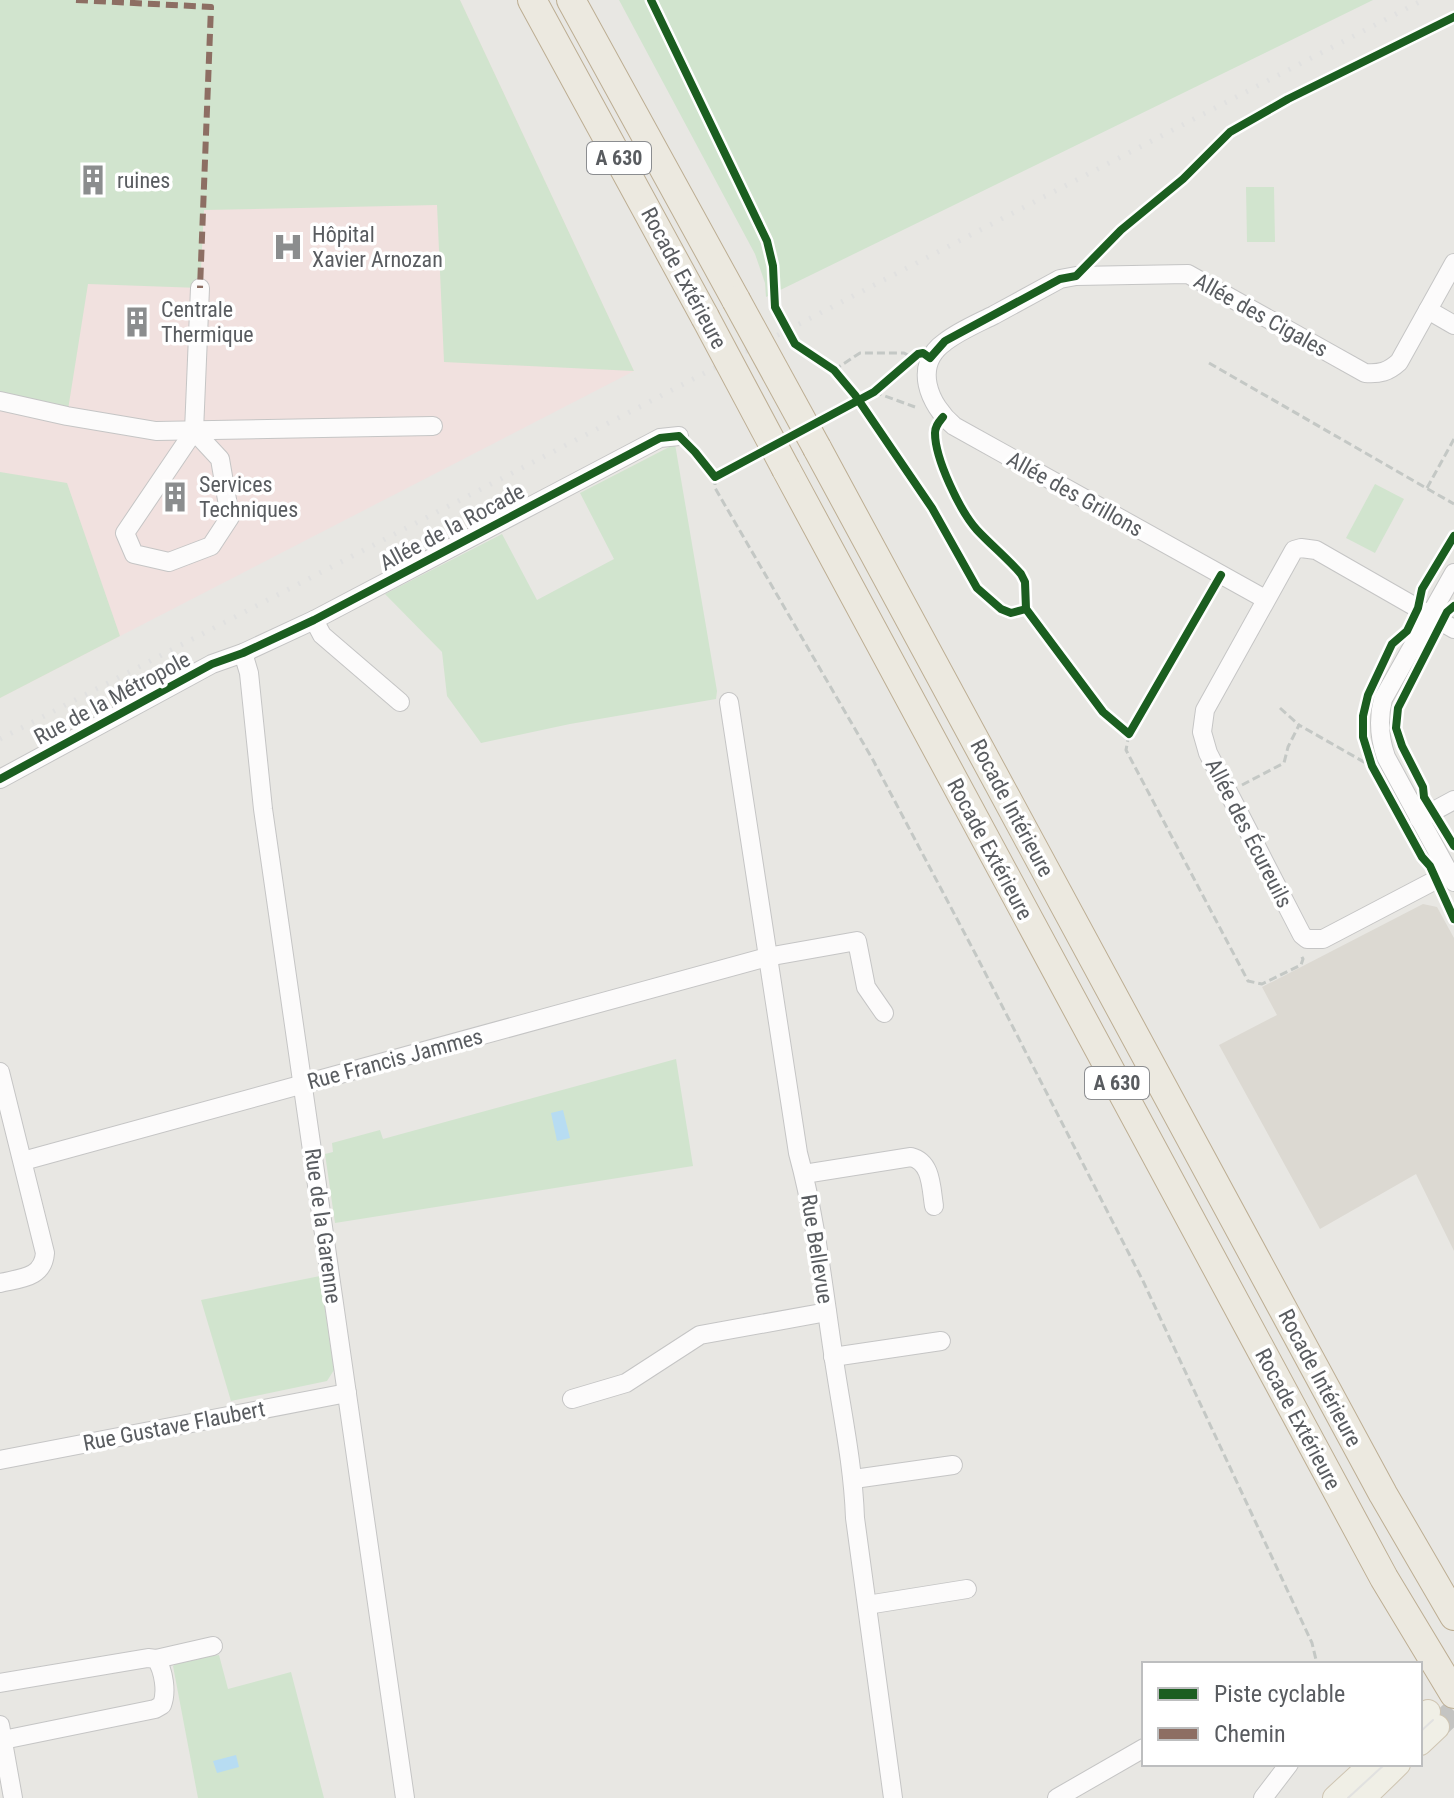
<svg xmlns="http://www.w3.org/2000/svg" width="1454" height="1798" font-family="'Roboto Condensed',sans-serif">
	<rect width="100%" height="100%" fill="#e8e7e3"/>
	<polygon fill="#dcd9d2" points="1423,904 1437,907 1454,938 1454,1251 1416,1174 1320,1229 1219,1045 1277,1015 1262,987"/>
	<polygon fill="#f1e1df" points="0,0 460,0 634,371 0,698"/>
	<g fill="#d1e4ce">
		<polygon points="0,0 460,0 634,371 444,362 437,205 204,210 200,288 88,284 67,416 0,401"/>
		<polygon points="619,0 1373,0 766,297 765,283 755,254"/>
		<polygon points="1246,187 1274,187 1275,242 1247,242"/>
		<polygon points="675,444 717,691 716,699 570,724 481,743 447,696 442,652 385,594 502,534 537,600 614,559 580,493"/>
		<polygon points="0,472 67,483 120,636 0,698"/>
		<polygon points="1375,484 1404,499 1375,553 1346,538"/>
		<polygon points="676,1059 693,1166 335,1223 325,1154 333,1152 332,1143 380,1130 383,1139"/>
		<polygon points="320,1276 334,1370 327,1381 231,1401 201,1300"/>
		<polygon points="219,1655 228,1689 291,1672 324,1798 198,1798 173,1666 182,1660"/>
	</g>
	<g fill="#b7dcf2">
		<polygon points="563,1110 570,1138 557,1141 551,1113"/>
		<polygon points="236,1755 239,1767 217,1773 213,1761"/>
	</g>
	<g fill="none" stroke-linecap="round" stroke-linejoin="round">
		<polyline stroke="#c4c4c2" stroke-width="24" stroke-dasharray="24 12" stroke-linecap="butt" points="1437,1727 1454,1711"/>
		<g stroke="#c5c5c5" stroke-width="20">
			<g id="minor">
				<polyline points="1428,310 1454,325"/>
				<polyline points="0,401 67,416 156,431 433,426"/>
				<polyline points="194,431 220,459 230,517 211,546 169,562 134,554 125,533 194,431 200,288"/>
				<path d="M1454,573L1383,699C1378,719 1379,737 1386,757L1454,882"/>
				<path d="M1265,599L954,426C929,405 912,365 945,342C959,331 978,323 994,315C1016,303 1038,291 1060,279L1076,276L1188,274L1365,373C1380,374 1388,372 1399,362L1454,263"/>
				<polyline points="314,620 322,635 400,702"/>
				<polyline points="243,653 249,673 263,809 405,1798"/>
				<path d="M729,702L798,1153C816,1219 823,1286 833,1353C841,1409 853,1462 855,1518L893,1798"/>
				<polyline points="0,779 212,664 243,653 314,620 660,438 679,436"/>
				<polyline points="1419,819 1454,800"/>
				<polyline points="1449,873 1323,939 1307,939 1302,935 1208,753 1202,732 1205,710 1294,550 1301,548 1316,550 1454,629"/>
				<path d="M0,1072L45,1253C43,1278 21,1278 0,1283"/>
				<polyline points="23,1161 767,957 857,941 866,987 884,1013"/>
				<path d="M804,1174L911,1157C932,1162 931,1188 934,1206"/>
				<polyline points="833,1357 941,1341"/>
				<polyline points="572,1399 626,1383 700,1335 827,1312"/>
				<polyline points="0,1460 347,1393"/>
				<polyline points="854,1479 953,1465"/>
				<polyline points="867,1605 967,1589"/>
				<polyline points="156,1659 213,1646"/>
				<path d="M0,1683L148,1658L156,1659C164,1671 167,1692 162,1705L155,1709L3,1740"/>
				<polyline points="0,1725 13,1798"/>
				<polyline points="1057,1798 1144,1748"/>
				<polyline points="1263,1798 1289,1764"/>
			</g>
		</g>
		<g stroke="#cfc5b2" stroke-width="26">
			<g id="major">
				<polyline points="1420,1720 1428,1712"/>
				<polyline points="1420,1743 1437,1727"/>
				<polyline points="1335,1798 1372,1764"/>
				<polyline points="1363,1798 1398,1764"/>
			</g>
		</g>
		<g stroke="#bdae93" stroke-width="30">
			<g id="highway">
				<polyline points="532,0 705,317"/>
				<polyline points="571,0 736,300"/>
				<polyline points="817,448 1383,1494 1454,1616"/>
				<polyline points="786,469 1384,1578 1454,1694"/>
			</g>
		</g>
		<g stroke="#c4c8c5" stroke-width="3" stroke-dasharray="8 4" stroke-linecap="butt">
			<polyline points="1209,363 1454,504"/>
			<polyline points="834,370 860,353 904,353 913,358"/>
			<polyline points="874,392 915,407"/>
			<polyline points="867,396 910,360"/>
			<polyline points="690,447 715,477 739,464"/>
			<polyline points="715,477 715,488 873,760 976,955 1143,1281 1312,1643 1317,1664"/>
			<polyline points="1427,488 1454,439"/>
			<polyline points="1280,708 1299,725"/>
			<polyline points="1129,734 1126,750 1248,981 1262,984 1301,965 1303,959 1301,955"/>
			<polyline points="1242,785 1284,763 1288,747 1299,725 1371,766"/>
		</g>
		<use href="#minor" stroke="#fcfbfb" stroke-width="18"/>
		<use href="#major" stroke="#f0efe6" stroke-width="24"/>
		<use href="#highway" stroke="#ece9e0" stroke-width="28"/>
		<g stroke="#e1e1e0" stroke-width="2">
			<polyline points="1420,1732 1433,1720"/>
			<polyline points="1348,1798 1385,1764"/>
		</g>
		<polyline stroke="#e1e1e0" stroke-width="5" stroke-dasharray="2 10" stroke-linecap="butt" points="0,739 1423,0"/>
		<g stroke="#bdae93" stroke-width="30" stroke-linecap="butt">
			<g id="highway-bridge">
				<polyline points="736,300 817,448"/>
				<polyline points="705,317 786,469"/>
			</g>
		</g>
		<use href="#highway-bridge" stroke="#ece9e0" stroke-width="28"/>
		<polyline stroke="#8d6e63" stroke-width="6" stroke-dasharray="12 6" stroke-linecap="butt" points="76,0 211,7 200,288"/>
		<g stroke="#fff" stroke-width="13">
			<g id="cycleway">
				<polyline points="651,0 767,241 773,266 775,307 795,344 834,370 855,395 932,508 977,588 1001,609 1011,613 1026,609"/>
				<path d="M943,417C939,422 935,426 935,433C935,459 960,511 977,530C991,545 1007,558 1021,574L1025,582L1026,609L1103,712L1129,734L1221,575"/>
				<polyline points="1454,536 1422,589 1418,608 1407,631 1392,644 1368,695 1363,716 1363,737 1372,766 1422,857 1430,866 1454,919"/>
				<polyline points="1454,606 1447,612 1398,708 1396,728 1402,746 1423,787 1424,797 1454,846"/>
				<polyline points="0,779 212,664 243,653 314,620 660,438 679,436 695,452 715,477 874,392 918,354 923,353 930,358 945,341 1060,279 1076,276 1121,230 1183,179 1230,132 1288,99 1454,17"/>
			</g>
		</g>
		<use href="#cycleway" stroke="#1b5e20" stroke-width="8"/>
	</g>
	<defs>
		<g id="building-bare" transform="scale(2.4)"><path d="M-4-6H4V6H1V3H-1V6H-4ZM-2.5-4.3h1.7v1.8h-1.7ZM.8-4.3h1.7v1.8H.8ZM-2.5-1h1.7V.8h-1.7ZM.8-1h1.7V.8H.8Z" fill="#8b8d8e" stroke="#fff" stroke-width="2.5" paint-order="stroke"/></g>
		<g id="hospital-bare" transform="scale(2.4)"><path d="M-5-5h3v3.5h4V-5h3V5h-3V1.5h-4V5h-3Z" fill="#8b8d8e" stroke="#fff" stroke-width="2.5" paint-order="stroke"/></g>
	</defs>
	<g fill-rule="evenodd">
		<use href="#building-bare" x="93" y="180"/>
		<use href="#hospital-bare" x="288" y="247"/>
		<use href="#building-bare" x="137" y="322"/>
		<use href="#building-bare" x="175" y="497"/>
	</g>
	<g text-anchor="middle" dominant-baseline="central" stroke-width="7" stroke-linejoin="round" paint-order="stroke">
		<g fill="#fff" stroke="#8b8d90" stroke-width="2">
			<rect x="587" y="142" width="64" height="32" rx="6"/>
			<rect x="1085" y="1067" width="64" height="32" rx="6"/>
		</g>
		<g font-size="20" font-weight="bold" fill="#595c60">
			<text x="619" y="158">A 630</text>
			<text x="1117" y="1083">A 630</text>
		</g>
		<g font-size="22" fill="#595c60" stroke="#fff" text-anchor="start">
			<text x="117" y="180">ruines</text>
			<text x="312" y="234">Hôpital<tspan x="312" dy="25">Xavier Arnozan</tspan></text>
			<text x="161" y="309">Centrale<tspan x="161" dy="25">Thermique</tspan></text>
			<text x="199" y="484">Services<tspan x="199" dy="25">Techniques</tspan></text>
		</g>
		<g font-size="22" fill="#595c60" stroke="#fff">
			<text transform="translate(684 278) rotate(62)">Rocade Extérieure</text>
			<text transform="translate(1261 315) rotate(29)">Allée des Cigales</text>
			<text transform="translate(1075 494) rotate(29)">Allée des Grillons</text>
			<text transform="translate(452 527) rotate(-28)">Allée de la Rocade</text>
			<text transform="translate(112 698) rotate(-28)">Rue de la Métropole</text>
			<text transform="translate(1012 808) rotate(62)">Rocade Intérieure</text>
			<text transform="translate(1249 833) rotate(63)">Allée des Écureuils</text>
			<text transform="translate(990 849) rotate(62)">Rocade Extérieure</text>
			<text transform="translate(395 1059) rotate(-15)">Rue Francis Jammes</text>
			<text transform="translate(323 1226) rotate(82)">Rue de la Garenne</text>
			<text transform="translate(817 1249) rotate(81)">Rue Bellevue</text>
			<text transform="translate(1320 1378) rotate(62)">Rocade Intérieure</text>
			<text transform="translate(1298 1419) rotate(62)">Rocade Extérieure</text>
			<text transform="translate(174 1426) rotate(-11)">Rue Gustave Flaubert</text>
		</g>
	</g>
	<rect x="1142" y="1662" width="280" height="104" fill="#ffffff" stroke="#bdbebf" stroke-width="2"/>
	<rect x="1158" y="1688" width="40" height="12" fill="#1b5e20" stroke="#bdbebf" stroke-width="2"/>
	<text x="1214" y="1702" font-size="24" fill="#595c60">Piste cyclable</text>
	<rect x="1158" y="1728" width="40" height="12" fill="#8d6e63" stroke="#bdbebf" stroke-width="2"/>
	<text x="1214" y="1742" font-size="24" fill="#595c60">Chemin</text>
</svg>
